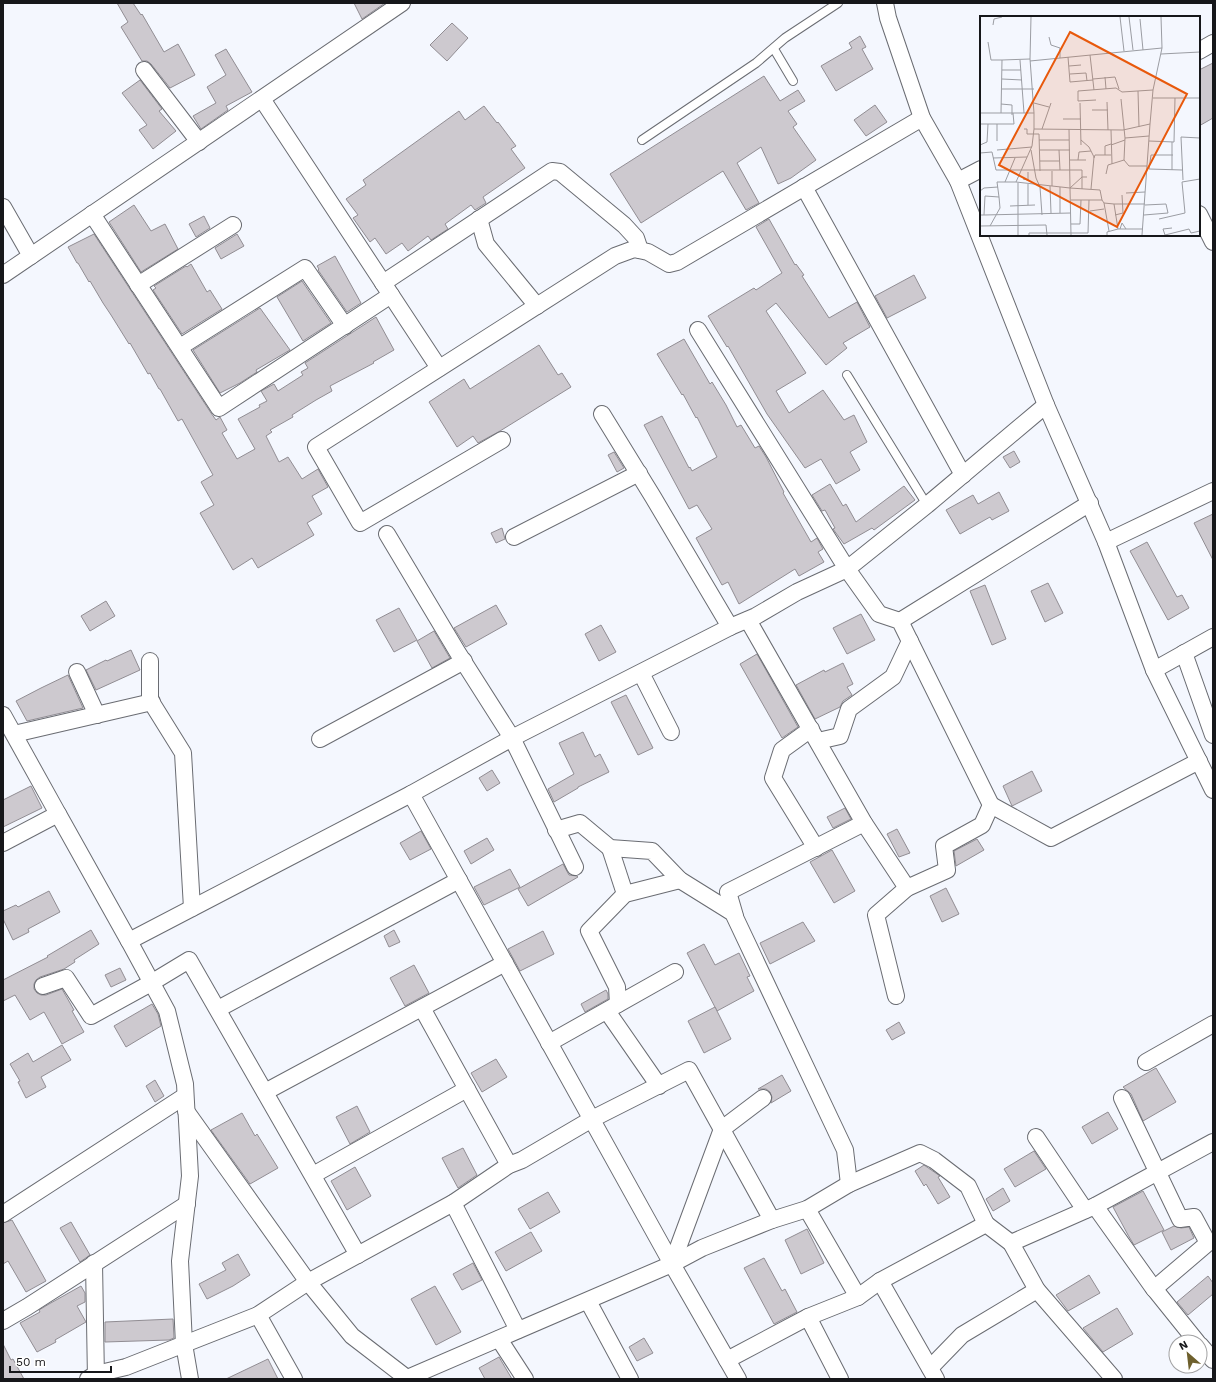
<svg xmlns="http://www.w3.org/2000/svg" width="1216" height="1382" font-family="'Work Sans',sans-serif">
	<rect width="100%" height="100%" fill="#f4f7fe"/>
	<g fill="#cdc9cf" stroke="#918d93">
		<polygon points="117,3 133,3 141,15 142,14 164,52 178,44 195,75 170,88 151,64 147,61 142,61 121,27 128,22"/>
		<polygon points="354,3 385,3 362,19"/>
		<polygon points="452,23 468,38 447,61 430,45"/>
		<polygon points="860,36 866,47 862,49 873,69 836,91 821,66 852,48 849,43"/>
		<polygon points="226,49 252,92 226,106 228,110 201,129 193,116 216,103 207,87 226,75 215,55"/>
		<polygon points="1213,63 1213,118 1199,126 1199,70"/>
		<polygon points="764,76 780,101 798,90 805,101 788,111 797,124 793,127 816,160 791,178 778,184 761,147 737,163 759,203 746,210 723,171 641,223 610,174"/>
		<polygon points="140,80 162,109 159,111 176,131 153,149 139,130 147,125 122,93"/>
		<polygon points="875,105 887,122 866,136 854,120"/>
		<polygon points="484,106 497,123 498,122 516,146 511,149 525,168 483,197 486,203 475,210 471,205 445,224 448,229 431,240 428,236 408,251 402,243 386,254 375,238 370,242 353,218 358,215 346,199 366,185 363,180 459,111 465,120"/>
		<polygon points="134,205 151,231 165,224 178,249 141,272 109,222"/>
		<polygon points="204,216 210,228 196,237 189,224"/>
		<polygon points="769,219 795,265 796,264 804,275 802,276 829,318 857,302 870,327 843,343 847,348 826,365 776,303 766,311 806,373 776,391 789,413 823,390 844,420 854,415 867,442 850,452 860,470 836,484 821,459 805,468 767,414 728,346 727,347 708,316 754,288 756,290 782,273 756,227"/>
		<polygon points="94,234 211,413 216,420 220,417 227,430 222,433 237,459 255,449 238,419 260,407 259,405 267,401 261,391 274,384 278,391 303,375 301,372 308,368 305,363 376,317 394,350 373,362 374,363 330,386 332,391 316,400 292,415 293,417 270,430 272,432 266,436 279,462 288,457 302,479 318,469 328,487 312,496 322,514 307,523 314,535 258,568 252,558 233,570 200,513 214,505 201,482 213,475 182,419 178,421 160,389 159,389 150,373 148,374 130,343 129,344 111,315 103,303 90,281 89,282 78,263 77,263 68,247"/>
		<polygon points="237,234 244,246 221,259 215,248"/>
		<polygon points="335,256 361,303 347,312 318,270 319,269 317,266"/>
		<polygon points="191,264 207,292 210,290 222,309 182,334 153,290 156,288 154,286 186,266 187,267"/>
		<polygon points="914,275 926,298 887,318 875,296"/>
		<polygon points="302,281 331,323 303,341 277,297"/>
		<polygon points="260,308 290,350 256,370 257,372 240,383 220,393 193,350"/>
		<polygon points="684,339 710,384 712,382 726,405 737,427 741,425 755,448 759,446 766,457 784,492 783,493 811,542 817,538 823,549 818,552 824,562 799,576 795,569 739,604 728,582 722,585 696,538 712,529 697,505 689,509 644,425 662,416 689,468 690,467 692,471 717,457 697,417 696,418 683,394 682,395 657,354"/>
		<polygon points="539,345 558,375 562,373 571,387 500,431 478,443 473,436 457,447 429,402 464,379 470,389"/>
		<polygon points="1014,451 1020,462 1010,468 1003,457"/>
		<polygon points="614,452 624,468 617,472 608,455"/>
		<polygon points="830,484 843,506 846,504 856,522 904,486 915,500 874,530 872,528 844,544 833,529 835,528 825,510 822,511 812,495"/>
		<polygon points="999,492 1009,511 992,520 990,517 960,534 946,510 973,495 978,504"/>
		<polygon points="1213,514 1213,560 1194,523"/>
		<polygon points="502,528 505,539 496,543 491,533"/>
		<polygon points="1147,542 1177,597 1182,595 1189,608 1168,620 1130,551"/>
		<polygon points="1048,583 1063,613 1045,622 1031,591"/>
		<polygon points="985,585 1006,639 992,645 970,591"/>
		<polygon points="106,601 115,616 90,631 81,616"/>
		<polygon points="496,605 507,624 466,647 454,628"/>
		<polygon points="399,608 417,640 394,652 376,620"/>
		<polygon points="861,614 875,640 847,654 833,628"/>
		<polygon points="601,625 616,652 599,661 585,634"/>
		<polygon points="434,631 450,658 432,668 417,641"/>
		<polygon points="131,650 140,670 96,690 86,670 106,660 107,661"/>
		<polygon points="757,654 798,727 782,738 740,664"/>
		<polygon points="843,663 853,684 847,687 852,695 843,701 840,707 815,719 796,685 824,670 825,672"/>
		<polygon points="68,675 83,708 27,721 16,701 41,688"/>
		<polygon points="626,695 653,748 638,755 611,702"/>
		<polygon points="583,732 595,757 600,754 609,772 578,787 578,788 554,802 548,789 574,774 559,743"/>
		<polygon points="492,770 500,783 487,791 479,778"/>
		<polygon points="1032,771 1042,791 1012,806 1003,786"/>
		<polygon points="31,786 42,808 3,827 3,800"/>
		<polygon points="845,808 851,819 833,828 827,817"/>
		<polygon points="897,829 910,853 899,857 887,834"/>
		<polygon points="421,831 431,849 410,860 400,843"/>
		<polygon points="487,838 494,850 471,864 464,851"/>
		<polygon points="977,839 984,850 956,866 954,851"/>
		<polygon points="832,850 855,891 834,903 810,862"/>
		<polygon points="563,864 569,875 577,876 578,877 528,906 518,889"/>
		<polygon points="510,869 520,887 484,905 474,887"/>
		<polygon points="946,888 959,914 942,922 930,896"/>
		<polygon points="49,891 60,912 28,929 29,932 13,940 3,919 3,911 16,905 18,907"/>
		<polygon points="803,922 815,941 770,964 760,943"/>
		<polygon points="91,930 99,944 74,960 75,962 64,969 40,977 36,980 34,984 34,989 37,993 41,995 46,995 62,989 74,1010 72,1011 84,1032 62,1044 44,1012 30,1020 15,995 3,1001 3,980 48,957 47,956"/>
		<polygon points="394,930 400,942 389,947 384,936"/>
		<polygon points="543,931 554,954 520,971 508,949"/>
		<polygon points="704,944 715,965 739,953 750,976 747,977 754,991 717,1011 687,953"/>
		<polygon points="414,965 429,993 405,1006 390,978"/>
		<polygon points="120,968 126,980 111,987 105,975"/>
		<polygon points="606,990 608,994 608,999 585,1012 581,1004"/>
		<polygon points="152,1004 158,1014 161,1026 126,1047 114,1026"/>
		<polygon points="715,1007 731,1039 704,1053 688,1021"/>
		<polygon points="899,1022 905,1033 892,1040 886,1030"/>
		<polygon points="62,1045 71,1060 41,1077 46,1087 26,1098 18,1082 20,1081 10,1064 28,1053 33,1062"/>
		<polygon points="496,1059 507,1077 482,1092 471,1073"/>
		<polygon points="1156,1068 1176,1102 1143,1121 1131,1094 1123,1087"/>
		<polygon points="782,1075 791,1091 771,1103 772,1097 770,1092 766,1089 758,1089"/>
		<polygon points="155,1080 164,1096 155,1102 146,1086"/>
		<polygon points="357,1106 370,1132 350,1144 336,1117"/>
		<polygon points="1108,1112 1118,1129 1092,1144 1082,1127"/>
		<polygon points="242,1113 255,1136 257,1134 278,1168 250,1184 211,1130"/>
		<polygon points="463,1148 477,1175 458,1188 442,1158"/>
		<polygon points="1034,1151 1046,1169 1015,1187 1004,1169"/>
		<polygon points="924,1165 940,1176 938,1177 950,1197 938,1204 926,1184 924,1186 915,1171"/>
		<polygon points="355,1167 371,1196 347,1210 331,1181"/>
		<polygon points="1003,1188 1010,1201 993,1211 986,1199"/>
		<polygon points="1143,1191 1164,1230 1134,1245 1128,1235 1113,1207"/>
		<polygon points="548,1192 560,1212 530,1229 518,1209"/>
		<polygon points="12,1220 46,1281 26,1292 8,1261 3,1264 3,1223"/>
		<polygon points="71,1222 90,1255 80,1262 60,1228"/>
		<polygon points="1174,1226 1181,1228 1189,1227 1194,1238 1171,1250 1162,1232"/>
		<polygon points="807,1229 824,1263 801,1274 785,1240"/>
		<polygon points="531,1232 542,1251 506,1271 495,1252"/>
		<polygon points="238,1254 250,1275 233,1286 207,1299 199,1284 226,1270 222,1263"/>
		<polygon points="764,1258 782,1291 785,1289 797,1312 774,1324 744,1268"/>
		<polygon points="473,1263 482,1280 462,1290 453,1274"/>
		<polygon points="1089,1275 1100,1293 1068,1311 1056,1295"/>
		<polygon points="1208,1276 1213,1283 1213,1294 1188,1315 1177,1302"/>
		<polygon points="81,1286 85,1293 85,1302 77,1306 86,1322 55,1340 56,1342 37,1352 20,1323 40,1312 39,1310 49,1304"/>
		<polygon points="435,1286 461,1332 436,1345 411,1299"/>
		<polygon points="1117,1308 1133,1334 1103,1352 1083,1328"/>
		<polygon points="173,1319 174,1338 169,1340 105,1342 105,1322"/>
		<polygon points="644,1338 653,1353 637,1361 629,1347"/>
		<polygon points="3,1344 11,1360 13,1359 24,1379 3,1379"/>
		<polygon points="499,1357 512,1379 485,1379 479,1368"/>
		<polygon points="268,1359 278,1379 226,1379"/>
	</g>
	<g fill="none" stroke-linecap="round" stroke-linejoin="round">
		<g stroke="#6a6c72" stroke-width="10">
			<g id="lane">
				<polyline points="774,49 793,81"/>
				<polyline points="642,140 756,63 785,38 838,3"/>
				<polyline points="847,375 927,505"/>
			</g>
		</g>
		<g stroke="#6a6c72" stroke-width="18">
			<g id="street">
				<polyline points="885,3 888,18 922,118 958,181 1046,405"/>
				<polyline points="1199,51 1213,43"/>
				<polyline points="144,70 199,142"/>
				<polyline points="262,99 439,368"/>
				<polyline points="958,181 981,169"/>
				<polyline points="804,187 963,475"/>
				<polyline points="3,207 31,256"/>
				<polyline points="92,214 219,408 391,295"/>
				<polyline points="1199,214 1213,242"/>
				<polyline points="479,219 486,244 537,306"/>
				<polyline points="3,275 402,3"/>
				<polyline points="383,283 552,171 560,172 624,225 636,238 640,250"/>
				<polyline points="138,285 233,225"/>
				<polyline points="698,330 847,569 879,614 900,621 991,805"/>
				<polyline points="180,347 305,268 345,326"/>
				<polyline points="602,414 653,497 730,627"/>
				<polyline points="502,440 360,523 316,447 615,256 634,249 648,252 669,264 677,262 922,118"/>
				<polyline points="387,534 458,653 512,738 575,867"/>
				<polyline points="514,537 639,473"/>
				<polyline points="1106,542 1213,491"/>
				<polyline points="748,620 864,823 907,888"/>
				<polyline points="900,621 1090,503"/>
				<polyline points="1184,653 1213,735"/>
				<polyline points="150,661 150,700 183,753 192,908"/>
				<polyline points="1154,670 1213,637"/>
				<polyline points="77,672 97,715"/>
				<polyline points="641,673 671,732"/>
				<polyline points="3,715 58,814"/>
				<polyline points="811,729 782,750 773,778 816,848"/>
				<polyline points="14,734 152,702"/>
				<polyline points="320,739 464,661"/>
				<polyline points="818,741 840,736 849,709 893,677 910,641"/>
				<polyline points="411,794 672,1264"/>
				<polyline points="556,830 580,823 610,848 652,851 680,880 733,913 845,1150 849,1184"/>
				<polyline points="3,843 58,814 129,941 411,794 512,738 730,627 756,616 797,592 847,569 927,505 1046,405 1106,542 1154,670 1213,790"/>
				<polyline points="610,848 625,894"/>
				<polyline points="735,916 728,892 864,823"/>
				<polyline points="129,941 167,1011 185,1084 190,1176 180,1261 184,1344 190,1379"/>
				<polyline points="43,986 66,978 91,1016 151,983 189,960 358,1255"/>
				<polyline points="896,996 876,915 907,888 947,870 944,846 982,825 991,805 1051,838 1199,761"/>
				<polyline points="618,1004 617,987 589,931 625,894 680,880"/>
				<polyline points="422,1008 509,1165"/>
				<polyline points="218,1009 459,880"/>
				<polyline points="607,1011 659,1086"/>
				<polyline points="549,1043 675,972"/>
				<polyline points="1146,1062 1213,1024"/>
				<polyline points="265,1092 505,963"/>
				<polyline points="1122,1098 1180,1219 1194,1217 1208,1243 1154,1289"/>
				<polyline points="186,1111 308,1282 352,1336 408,1379"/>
				<polyline points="1036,1137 1085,1210"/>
				<polyline points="313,1175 467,1089"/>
				<polyline points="453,1203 518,1330"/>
				<polyline points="1095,1206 1152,1286 1197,1342"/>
				<polyline points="807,1209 858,1297"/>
				<polyline points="3,1214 185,1096"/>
				<polyline points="1011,1243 1095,1206 1213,1142"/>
				<polyline points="94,1263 96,1379"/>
				<polyline points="672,1264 702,1248 772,1220 807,1209 849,1184 920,1153 934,1160 968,1186 986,1224"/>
				<polyline points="672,1264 722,1129 763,1098"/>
				<polyline points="880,1281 936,1379"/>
				<polyline points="588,1301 630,1379"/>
				<polyline points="258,1315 294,1379"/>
				<polyline points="808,1317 858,1297 880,1281 986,1224 1011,1243 1037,1290 1114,1379"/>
				<polyline points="3,1321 27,1307 187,1204"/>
				<polyline points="499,1339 525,1379"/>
				<polyline points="1200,1345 1213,1360"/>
				<polyline points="727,1360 808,1317 840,1379"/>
				<polyline points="930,1368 962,1335 1037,1290"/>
				<polyline points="88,1379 96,1374 126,1367 258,1315 308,1282 453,1203 509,1165 522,1160 592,1119 689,1070 772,1220"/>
				<polyline points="405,1379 672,1264 738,1379"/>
			</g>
		</g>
		<use href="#lane" stroke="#fff" stroke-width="8"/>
		<use href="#street" stroke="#fff" stroke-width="16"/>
	</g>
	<g transform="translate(980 16)">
		<rect width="220" height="220" fill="#f4f7fe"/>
		<path fill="none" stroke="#9b9da3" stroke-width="1" d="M51,1L50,43L54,97M140,1L144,35M149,1L153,34M181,1L182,32M160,3L163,34M13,9L14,3L22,1M69,21L71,29L80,32V42M8,26L11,44H22M181,38L220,36M110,39L114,74M88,41L90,66L113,64M40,44L44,97M50,45L182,32L173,74L170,108M89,50L101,49M22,54H41M90,58L106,57L107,65M125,61L126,73M22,63L42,64M113,63L135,61L139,73M22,73H54M158,75L159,111M173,82H220M141,83L145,122L144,144M116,84L98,85V75L136,72L142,76L173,74M127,86L128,114M54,87L69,91M100,87L101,129M21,88L32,89V99M112,94H128M0,97H54V113L143,114L170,108L162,219M21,97L22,44L50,43M83,103H101M0,108H34L33,97M44,113H47V118H59L60,155M62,113L71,87M89,113L90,172M131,114L132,148M145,122L169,120M59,124H89M101,124L109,131L114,141L111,173M17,125V108M169,125L194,126L195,82M0,129L7,126L8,108M131,129L145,124M17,134L52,131M51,134L56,162L60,171L62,199M60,134H90M79,134L80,154M0,137L12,136L16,154H102V173M125,139V130L131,128M171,139L169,153L202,154M171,139H193M13,142L47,141M114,142L115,139H131M90,144H106M98,144L99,136L111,135M60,145H79M192,154V126M126,158L128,149L144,144L149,150H167M43,163L48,164V156M203,164L201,121L220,122M25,166L35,142M36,166L90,172L91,219M48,168V189M70,170L71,197M72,170V155M80,171V197M90,172L120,174L122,184M90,172L102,161H107M0,175L4,172L18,171M146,177L165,176M91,184H101L100,208H91M101,184H122L124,187L134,188H165M124,187L129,215M134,188L138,213M30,190L55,189M110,195L124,193M0,199H4L5,180L19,181L17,166H36L52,130L54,113M4,199L91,197M135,199L143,197L142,179M164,199L188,197L186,188L165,189M179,203L205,197L202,166L220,163M0,210L66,209L67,219M10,210L20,192L19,181M140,213L142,207L146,213M38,219V167M49,219V217H108L109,184M127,219V216L138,213H163M185,219L209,213L211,217L220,215M185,219L183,213L192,212"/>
		<path fill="#e8590c" fill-opacity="0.15" stroke="#e8590c" stroke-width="2" d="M90,16L207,78L137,211L19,149Z"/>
		<rect width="220" height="220" fill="none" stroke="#16171a" stroke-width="2"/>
	</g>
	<rect width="1216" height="1382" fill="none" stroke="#16171a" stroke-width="8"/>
	<g transform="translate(1188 1354) rotate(332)"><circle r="19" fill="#ffffff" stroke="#a2a2a3"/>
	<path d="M0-3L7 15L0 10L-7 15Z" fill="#6e602d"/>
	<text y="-6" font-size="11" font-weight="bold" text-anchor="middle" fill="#16171a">N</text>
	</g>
	<path d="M10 1366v6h101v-6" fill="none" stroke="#16171a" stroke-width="2"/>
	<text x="16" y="1366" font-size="12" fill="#16171a" stroke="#ffffff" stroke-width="3" paint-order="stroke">50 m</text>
</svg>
